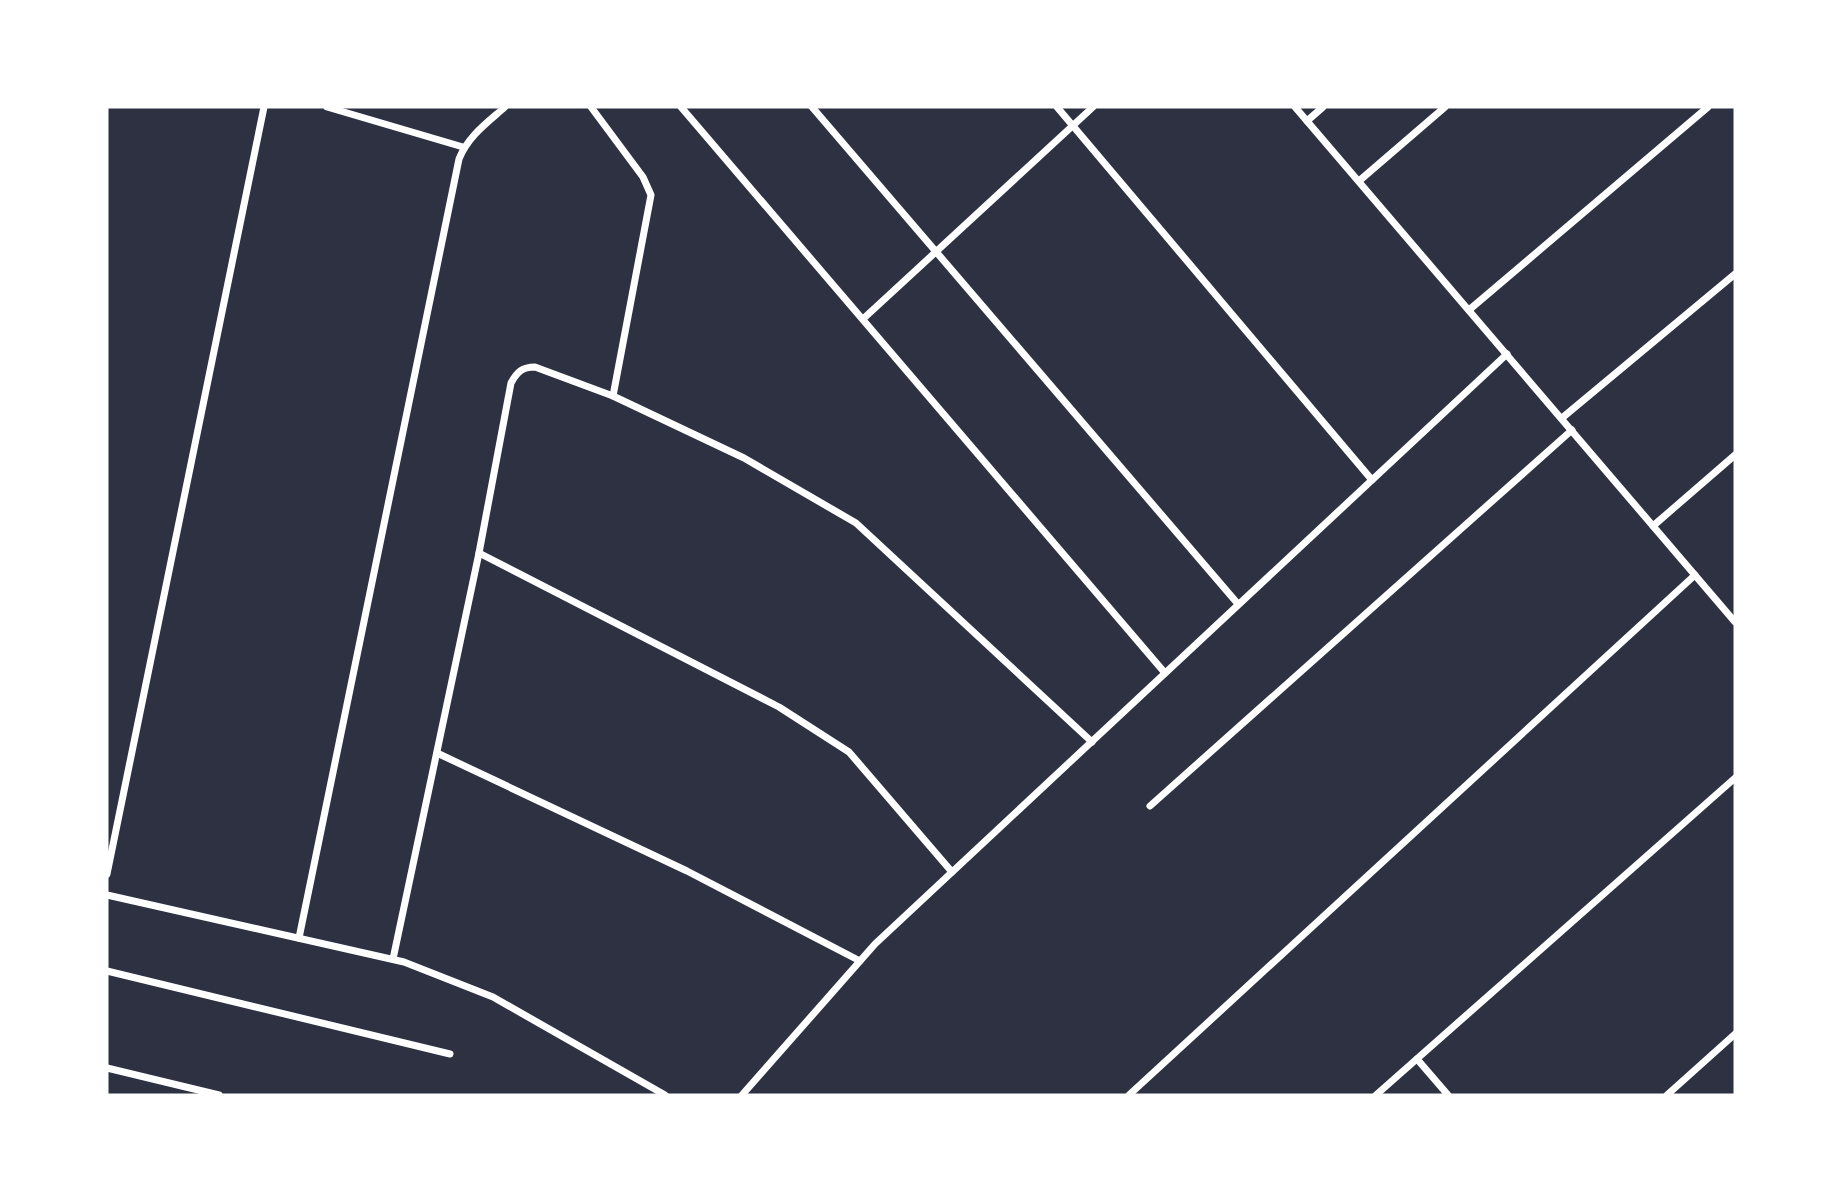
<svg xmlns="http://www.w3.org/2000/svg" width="1842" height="1202" font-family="Montserrat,sans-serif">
	<rect width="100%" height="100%" fill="#2d3142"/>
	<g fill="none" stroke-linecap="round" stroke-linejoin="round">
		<g stroke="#fff" stroke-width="7">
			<polyline points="327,107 463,147"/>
			<polyline points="591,107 643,177 651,195 613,396"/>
			<polyline points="681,107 1165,673"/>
			<polyline points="812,107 1238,604"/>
			<polyline points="1057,107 1372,480"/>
			<polyline points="1295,107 1735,622"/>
			<polyline points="1307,121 1323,107"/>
			<polyline points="1359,181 1445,107"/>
			<polyline points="1469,310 1708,107"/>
			<polyline points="863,319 1093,107"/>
			<polyline points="1562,418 1735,274"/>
			<polyline points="1653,526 1735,455"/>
			<polyline points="479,553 779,707 849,752 952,872"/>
			<polyline points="437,753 687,871 860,961"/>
			<polyline points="1150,806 1572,430"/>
			<polyline points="107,874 264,107"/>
			<polyline points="107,895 404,962 493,997 665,1095"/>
			<path d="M299,938L459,159C468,136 488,122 505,107"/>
			<path d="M393,959L479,553L511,383C517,372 522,367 535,367L613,396L744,458L856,523L1092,742"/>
			<polyline points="107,971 450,1054"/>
			<polyline points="1417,1059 1448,1095"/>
			<polyline points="107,1068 219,1095"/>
			<polyline points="742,1095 875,944 1507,354"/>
			<polyline points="1129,1095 1695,575"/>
			<polyline points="1376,1095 1735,778"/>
			<polyline points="1667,1095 1735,1034"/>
		</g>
	</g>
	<rect width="1842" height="1202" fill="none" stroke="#ffffff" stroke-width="217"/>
</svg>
